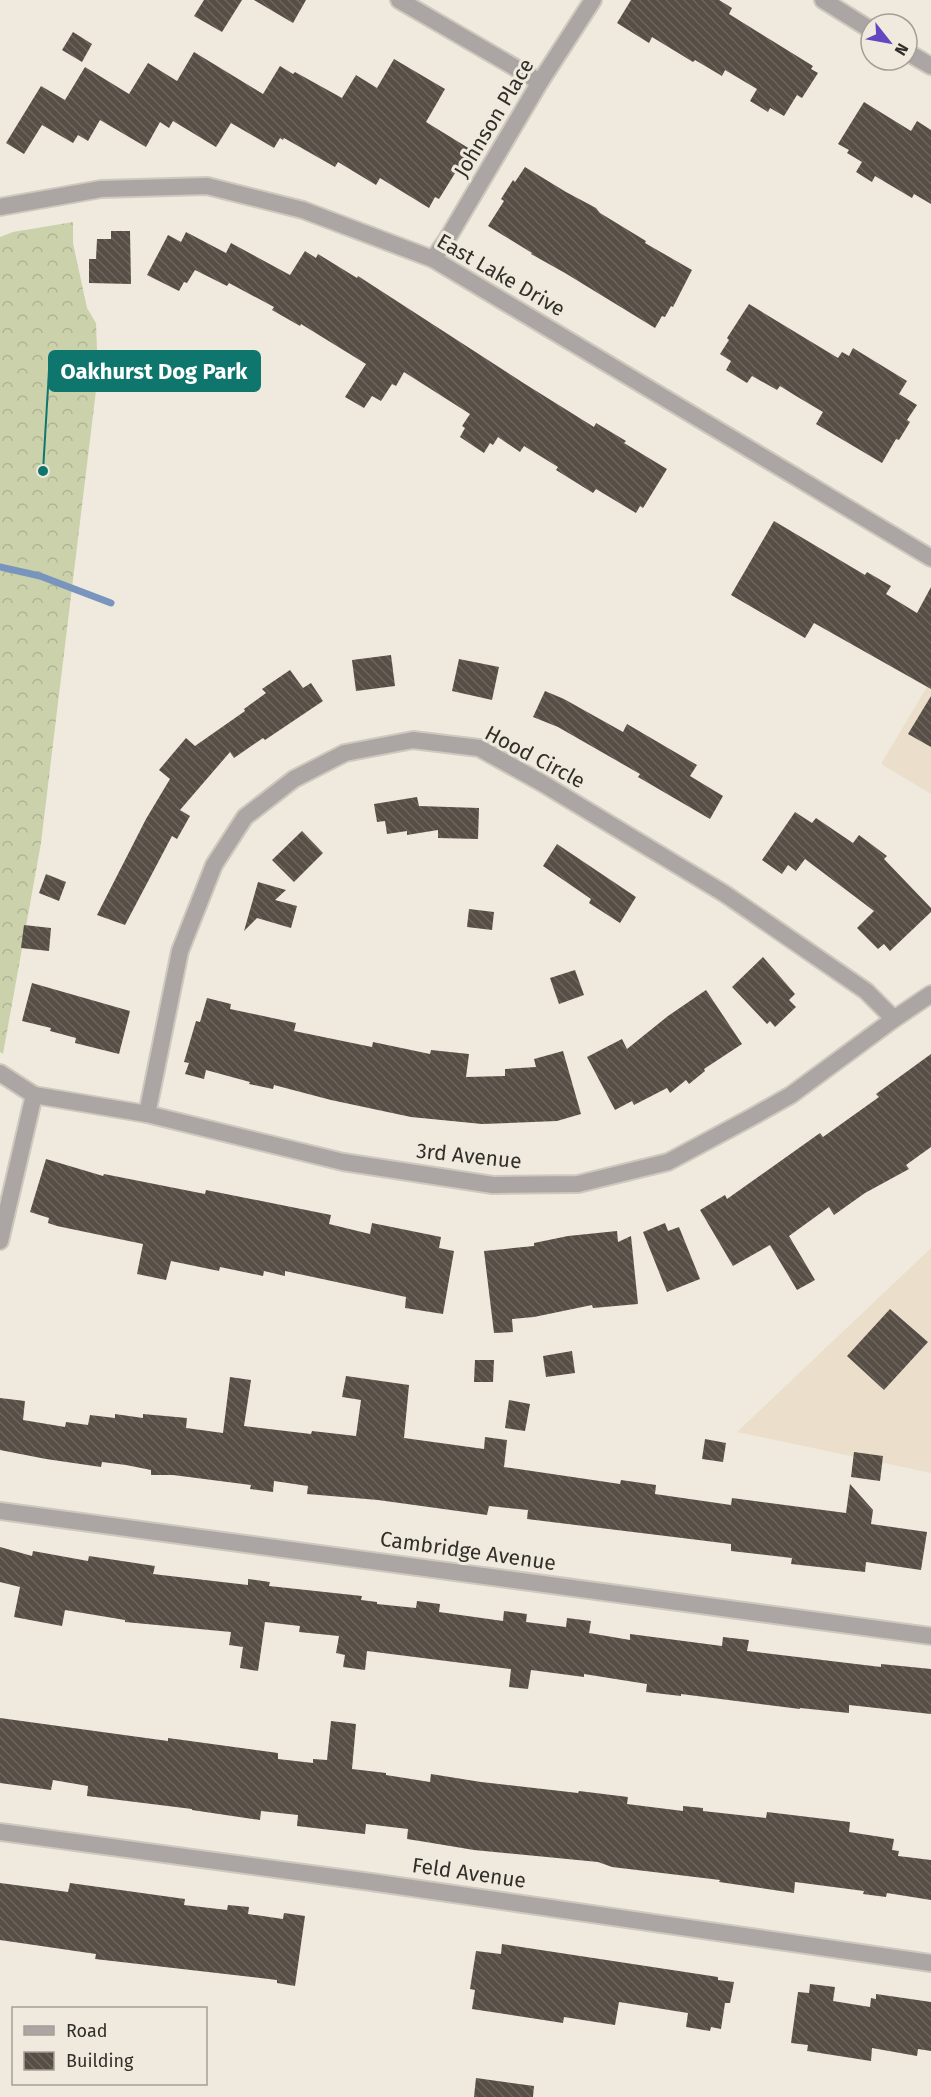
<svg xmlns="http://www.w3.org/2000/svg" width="931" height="2097" font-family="'Fira Sans',sans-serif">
	<defs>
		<pattern id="forest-crowns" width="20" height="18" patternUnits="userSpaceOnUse" patternTransform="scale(1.5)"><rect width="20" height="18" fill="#cbd2ab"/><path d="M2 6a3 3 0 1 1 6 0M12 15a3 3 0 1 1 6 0" fill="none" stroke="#afb593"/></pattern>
		<pattern id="building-back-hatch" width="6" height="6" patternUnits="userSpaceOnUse" patternTransform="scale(1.5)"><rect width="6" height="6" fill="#574e46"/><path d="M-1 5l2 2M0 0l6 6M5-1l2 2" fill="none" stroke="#6c655e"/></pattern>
	</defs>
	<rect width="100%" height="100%" fill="#f0eade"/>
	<g fill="#ebdfcb">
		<polygon points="931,680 931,794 881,764"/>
		<polygon points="931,1248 931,1473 737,1432"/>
	</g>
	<polygon fill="url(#forest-crowns)" points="73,222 73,243 87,308 96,323 98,374 41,843 3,1054 0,1052 0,237 13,232"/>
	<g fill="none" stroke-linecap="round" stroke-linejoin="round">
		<polyline stroke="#7995be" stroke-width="7" points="0,567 40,576 111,603"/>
	</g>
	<g fill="url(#building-back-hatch)">
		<polygon points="204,0 242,0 222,32 194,16"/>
		<polygon points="254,0 306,0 293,23"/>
		<polygon points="631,0 719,0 732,8 729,14 813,66 811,69 818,73 802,98 797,95 784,116 770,108 768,112 750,101 757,89 725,70 722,76 695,60 693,62 652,37 649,43 617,23"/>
		<polygon points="73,32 92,44 82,62 62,50"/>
		<polygon points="194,52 263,94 280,66 293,74 295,72 342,98 356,75 377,88 394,59 445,89 426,122 470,149 439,199 435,197 429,208 380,178 376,185 338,162 335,167 284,138 283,140 280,138 274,148 231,123 216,147 173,121 169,128 160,122 146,147 100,120 88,141 78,135 73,143 42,125 24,154 6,143 41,86 65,100 85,67 129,94 148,63 177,81"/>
		<polygon points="864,102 911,131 917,121 931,130 931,204 914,194 912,198 875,176 872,182 856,172 862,162 847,153 849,150 838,144"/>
		<polygon points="525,167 566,192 596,208 600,213 646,241 645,243 692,270 673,307 671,306 665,317 662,316 655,328 565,273 531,254 532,253 488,226 504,201 501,199 513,180 515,182"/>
		<polygon points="111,231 130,231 131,284 89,283 89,259 96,259 97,239 111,239"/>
		<polygon points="186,232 226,253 231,243 290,275 305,251 316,258 318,254 357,278 358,276 525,384 594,427 596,423 626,441 624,443 667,469 643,508 640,506 636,513 596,489 593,493 556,470 558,467 524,446 520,452 498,437 493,445 490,443 484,453 460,437 465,428 462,426 470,414 404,372 396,386 392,384 381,401 372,396 364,408 345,397 366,364 301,324 300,326 272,310 274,307 229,283 227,286 195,270 187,283 184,282 179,291 147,275 168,235 181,242"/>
		<polygon points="749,304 838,358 842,352 849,356 853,348 907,381 899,394 917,405 907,420 910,422 899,440 896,439 882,463 816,424 823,412 796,396 780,386 777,390 752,376 747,383 726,370 731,361 720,354 729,340 727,338"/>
		<polygon points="774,521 865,575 867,572 891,586 886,594 917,613 931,587 931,689 814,623 805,638 731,595"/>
		<polygon points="391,655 395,686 356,691 352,660"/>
		<polygon points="459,659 499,667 492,700 452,691"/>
		<polygon points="290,670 303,688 311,683 323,701 265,740 263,738 234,758 230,752 180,810 190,816 177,839 172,836 125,925 97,915 146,819 170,779 159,770 186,738 195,746 245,711 244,709 266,693 262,689"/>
		<polygon points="545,691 564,699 623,732 627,724 697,765 690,776 723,796 710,819 638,777 640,774 558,727 533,717"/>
		<polygon points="931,696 931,747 908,734"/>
		<polygon points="417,797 419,806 479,808 478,839 438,838 438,830 407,835 407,831 387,834 385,821 377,822 374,804"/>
		<polygon points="795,812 812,823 816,818 853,843 859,835 887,856 884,859 931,908 931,912 890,951 884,944 878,949 857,928 874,911 805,859 796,871 788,865 782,874 762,860"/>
		<polygon points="302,831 323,853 294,882 272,860"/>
		<polygon points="557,844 636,897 620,923 589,903 591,899 543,866"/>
		<polygon points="46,874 66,882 59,901 39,893"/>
		<polygon points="258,882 286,890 275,900 297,906 291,928 257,918 244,931"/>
		<polygon points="469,909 494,912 492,930 467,927"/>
		<polygon points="24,925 51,928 49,951 21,948"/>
		<polygon points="763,957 795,994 789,1000 796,1007 775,1027 770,1021 767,1024 732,987"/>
		<polygon points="575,970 584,995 559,1004 550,978"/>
		<polygon points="32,983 130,1011 119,1054 75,1043 76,1038 50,1031 51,1028 22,1021"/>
		<polygon points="706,990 742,1044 704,1069 705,1071 689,1084 686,1080 670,1093 667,1088 634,1105 632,1101 615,1110 587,1057 622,1039 627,1049 668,1016"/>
		<polygon points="207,998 231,1004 230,1009 296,1023 294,1031 372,1047 373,1042 430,1054 431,1050 469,1054 466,1077 505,1076 505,1069 536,1067 534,1059 563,1051 581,1114 557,1121 482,1124 411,1117 331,1100 274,1085 273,1089 249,1084 250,1082 206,1070 204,1079 185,1074 189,1063 184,1062 196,1021 200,1022"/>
		<polygon points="931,1054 931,1147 906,1165 909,1169 865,1193 834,1215 829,1207 789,1236 815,1280 797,1290 770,1245 733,1266 700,1210 725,1195 727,1199 820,1133 823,1137 879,1097 876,1094"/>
		<polygon points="46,1159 103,1176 104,1174 205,1194 206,1190 331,1215 329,1224 370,1234 372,1223 441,1237 439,1248 454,1251 443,1314 405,1308 406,1297 285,1271 285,1276 264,1271 263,1276 220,1267 219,1271 171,1261 166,1280 137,1274 143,1244 57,1226 48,1223 49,1218 30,1212"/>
		<polygon points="665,1223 668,1231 679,1227 700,1279 667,1292 643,1232"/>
		<polygon points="617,1231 618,1242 631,1236 638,1304 593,1308 592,1305 534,1317 512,1319 513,1332 494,1333 484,1251 534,1246 534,1243 568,1236"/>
		<polygon points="890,1309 928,1342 884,1390 847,1356"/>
		<polygon points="572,1351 575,1373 546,1377 543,1356"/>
		<polygon points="475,1360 494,1360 493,1382 474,1382"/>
		<polygon points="346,1376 409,1385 404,1438 484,1449 485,1437 507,1440 504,1467 620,1484 621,1480 656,1485 655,1494 731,1505 732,1498 846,1513 850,1484 873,1510 871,1524 927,1532 921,1570 866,1562 865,1572 791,1564 792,1558 731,1551 731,1544 527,1519 528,1510 489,1506 487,1515 378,1500 307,1494 308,1486 274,1481 273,1492 250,1489 251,1485 173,1475 151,1475 151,1470 126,1465 102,1462 101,1467 46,1459 0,1450 0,1398 25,1401 23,1420 65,1427 66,1422 88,1425 90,1415 115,1418 115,1414 143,1418 143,1414 187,1418 186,1428 223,1433 230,1377 251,1380 244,1426 311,1434 312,1431 356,1436 361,1400 342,1397"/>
		<polygon points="509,1400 530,1404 525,1431 505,1428"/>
		<polygon points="705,1439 726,1443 723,1462 702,1459"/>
		<polygon points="854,1452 883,1456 880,1481 851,1477"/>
		<polygon points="0,1547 32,1556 33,1551 88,1561 89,1556 155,1566 153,1574 248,1585 248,1579 270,1582 269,1586 362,1596 361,1600 377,1602 377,1604 416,1608 417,1601 440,1604 439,1612 503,1621 504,1611 527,1614 526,1622 566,1627 567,1618 591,1621 589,1633 630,1640 630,1634 722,1646 723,1637 749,1640 747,1651 881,1667 881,1664 931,1669 931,1714 849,1705 849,1713 800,1708 800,1709 681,1694 681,1696 646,1692 647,1684 584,1674 584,1677 531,1670 528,1689 509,1687 511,1669 367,1651 365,1670 343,1667 345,1655 336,1653 339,1636 299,1632 300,1626 265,1622 258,1671 240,1668 243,1647 229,1645 231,1632 125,1622 125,1620 65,1610 62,1626 14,1617 20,1587 0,1582"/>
		<polygon points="0,1718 168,1741 168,1738 278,1753 278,1759 313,1763 313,1759 327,1760 331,1721 356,1724 352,1769 386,1773 386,1775 430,1782 431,1774 481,1782 578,1793 579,1791 628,1797 627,1804 683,1811 683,1806 703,1808 703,1811 766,1818 767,1812 850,1822 849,1832 894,1839 892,1850 899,1851 898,1856 931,1860 931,1900 887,1893 886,1897 863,1894 864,1891 795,1882 794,1893 719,1882 720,1880 612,1867 598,1862 474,1850 426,1842 407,1839 408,1829 366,1824 365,1834 297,1826 298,1815 261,1811 260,1820 192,1810 192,1809 87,1796 88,1786 53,1780 51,1790 0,1783"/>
		<polygon points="0,1883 68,1892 70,1883 185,1899 184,1905 227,1910 228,1905 249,1907 248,1914 283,1919 284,1913 305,1916 295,1986 277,1983 277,1980 95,1959 96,1954 0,1940"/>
		<polygon points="502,1944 718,1977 718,1980 734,1982 730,2003 725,2003 721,2029 711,2027 710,2031 686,2027 688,2013 619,2002 615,2025 564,2017 563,2023 472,2009 475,1990 470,1989 476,1951 501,1954"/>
		<polygon points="810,1984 835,1987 833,2001 870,2007 871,1998 876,1999 876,1994 931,2002 931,2051 918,2049 917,2056 872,2048 871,2061 807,2051 808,2045 791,2043 798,1992 809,1993"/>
		<polygon points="476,2078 534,2086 533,2097 474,2097"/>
	</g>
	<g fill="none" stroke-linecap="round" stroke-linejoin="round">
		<g stroke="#cec8be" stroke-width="20">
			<g id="minor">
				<polyline points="399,0 540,82"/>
				<polyline points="823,0 871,30"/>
				<polyline points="907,52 931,66"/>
				<polyline points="433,259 446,241 540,82 593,0"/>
				<polyline points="0,1073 34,1095 147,1114 343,1162 493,1185 578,1184 668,1162 752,1117 791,1095 894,1019 931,994"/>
				<polyline points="147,1114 180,951 214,865 245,817 294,779 345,753 413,740 479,748 542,783 725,894 866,991 894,1019"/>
				<polyline points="0,1241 34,1095"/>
				<polyline points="0,1511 931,1636"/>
				<polyline points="0,1832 371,1882 931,1963"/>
			</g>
		</g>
		<g stroke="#cec8be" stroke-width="20">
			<polyline id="tertiary" points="0,207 101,189 207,186 303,210 433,259 931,558"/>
		</g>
		<use href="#minor" stroke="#aba6a3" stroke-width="16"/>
		<use href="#tertiary" stroke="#aba6a3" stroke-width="16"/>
	</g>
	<g text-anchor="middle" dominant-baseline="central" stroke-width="6" stroke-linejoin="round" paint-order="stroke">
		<g font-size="21" fill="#312f2a" stroke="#f0eade">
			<text transform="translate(494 118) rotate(-59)">Johnson Place</text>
			<text transform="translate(501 275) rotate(30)">East Lake Drive</text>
			<text transform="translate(535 757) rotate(28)">Hood Circle</text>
			<text transform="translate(469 1156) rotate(6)">3rd Avenue</text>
			<text transform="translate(468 1551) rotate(8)">Cambridge Avenue</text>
			<text transform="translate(469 1873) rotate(8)">Feld Avenue</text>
		</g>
	</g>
	<path fill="none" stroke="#0f766e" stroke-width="2" d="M43 471L49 371"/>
	<circle fill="#0f766e" stroke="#f0eade" stroke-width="2" cx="43" cy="471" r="6"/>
	<rect fill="#0f766e" stroke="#0f766e" stroke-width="2" x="49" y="351" width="211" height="40" rx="6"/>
	<g font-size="22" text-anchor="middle" font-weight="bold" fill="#fff">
		<text x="154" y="379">Oakhurst Dog Park</text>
	</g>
	<rect x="12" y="2007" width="195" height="78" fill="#f0eade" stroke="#a49f96" stroke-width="1.5"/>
	<rect x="24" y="2026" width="30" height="9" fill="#aba6a3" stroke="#a49f96" stroke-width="1.5"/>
	<text x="66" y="2037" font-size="18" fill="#312f2a">Road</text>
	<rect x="24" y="2052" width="30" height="18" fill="url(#building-back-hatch)" stroke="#a49f96" stroke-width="1.5"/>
	<text x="66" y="2067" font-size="18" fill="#312f2a">Building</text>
	<g transform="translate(889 42) rotate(121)"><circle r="28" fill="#f0eade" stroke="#a49f96" stroke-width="1.5"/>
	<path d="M0-4.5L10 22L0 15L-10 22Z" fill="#6248c0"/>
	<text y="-9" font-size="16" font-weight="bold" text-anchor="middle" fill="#312f2a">N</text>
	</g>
</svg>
